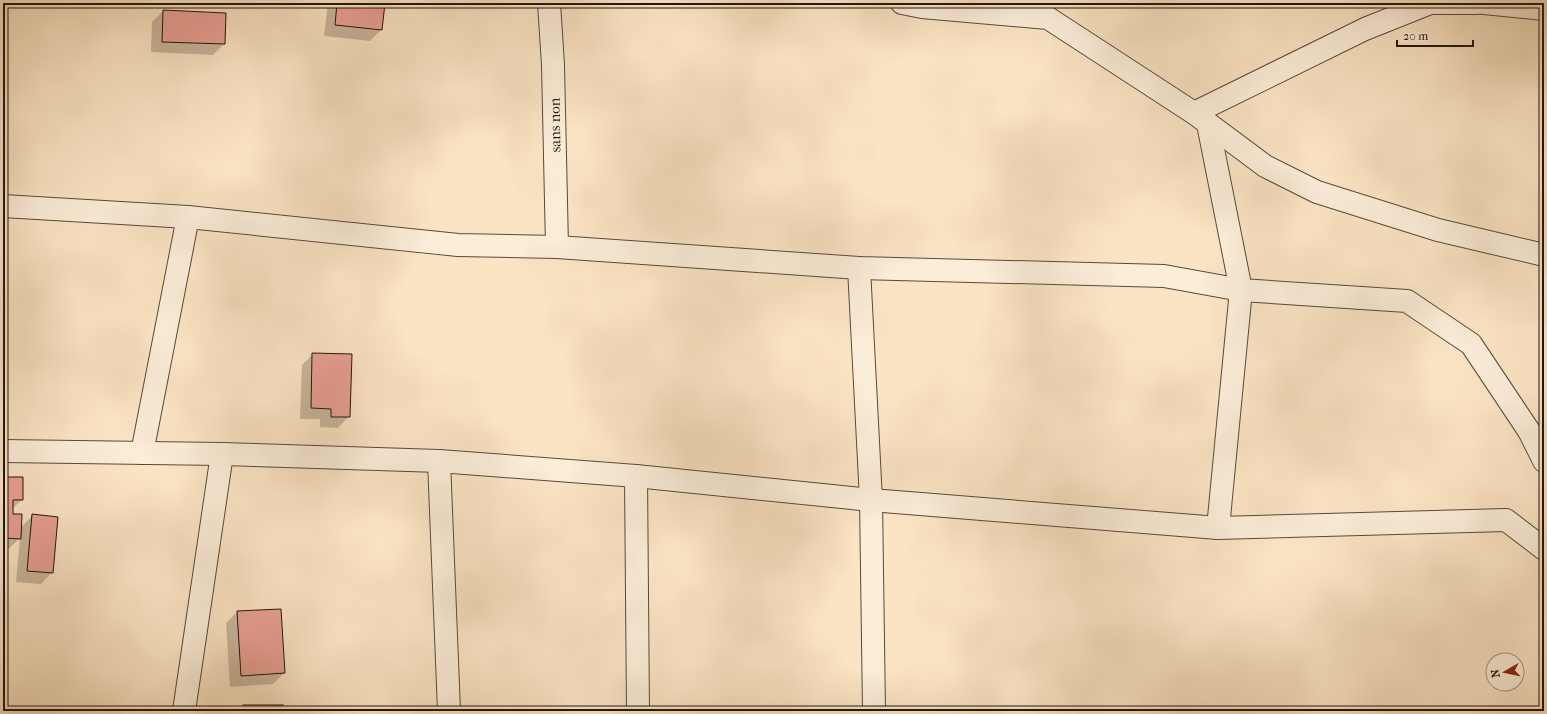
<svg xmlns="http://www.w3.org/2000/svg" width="1547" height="714" font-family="'IM FELL French Canon',serif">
	<rect width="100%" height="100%" fill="#fbe4c4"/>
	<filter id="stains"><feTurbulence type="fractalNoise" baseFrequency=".005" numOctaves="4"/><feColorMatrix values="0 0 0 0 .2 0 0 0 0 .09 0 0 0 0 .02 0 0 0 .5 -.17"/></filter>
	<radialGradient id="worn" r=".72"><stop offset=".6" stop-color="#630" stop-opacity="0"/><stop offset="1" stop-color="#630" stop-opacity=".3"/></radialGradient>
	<g fill="#0003">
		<polygon points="328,3 384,3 381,30 370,41 324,36"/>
		<polygon points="163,11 224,44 213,55 151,52 152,22"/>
		<polygon points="313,354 349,416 338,428 320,427 320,419 300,419 302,365"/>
		<polygon points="3,478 22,500 12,509 12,515 21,527 32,516 52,572 41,584 16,582 20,538 3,554"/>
		<polygon points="280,610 284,673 273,684 230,687 226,623 237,612"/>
		<polygon points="243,706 282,711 238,711"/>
	</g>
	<g fill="#e9a094" stroke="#1f160d">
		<polygon points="337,3 385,3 382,30 335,25"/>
		<polygon points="163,10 226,13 225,44 162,42"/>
		<polygon points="312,353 352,354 350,417 331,417 331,409 311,408"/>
		<polygon points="3,477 23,477 23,500 13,500 13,514 22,514 21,539 3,538"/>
		<polygon points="32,514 58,517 53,573 27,571"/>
		<polygon points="281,609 285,673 241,676 237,611"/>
		<rect x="243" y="705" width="40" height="6"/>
	</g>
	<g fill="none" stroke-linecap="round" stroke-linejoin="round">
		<g stroke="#564a3b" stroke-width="24">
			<g id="minor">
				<polyline points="549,3 553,65 557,247"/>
				<polyline points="902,3 922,7 1048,18 1194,113 1265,166 1317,192 1438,230 1544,255"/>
				<polyline points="1484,3 1544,9"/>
				<polyline points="1194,113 1365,29 1430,3 1477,3"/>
				<polyline points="1208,124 1241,290 1407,301 1471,344 1529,431 1544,461"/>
				<polyline points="3,206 188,217 458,245 557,247 859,268 1164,276 1241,290 1218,528"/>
				<polyline points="859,268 871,500 874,711"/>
				<polyline points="3,451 222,454 439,461 636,476 871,500 1218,528 1506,520 1544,549"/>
				<polyline points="142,453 188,217"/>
				<polyline points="439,461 449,711"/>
				<polyline points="636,476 638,711"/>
				<polyline points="184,711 222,454"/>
			</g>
		</g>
		<use href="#minor" stroke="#fcedd9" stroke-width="22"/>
	</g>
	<g text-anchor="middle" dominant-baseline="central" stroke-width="3" stroke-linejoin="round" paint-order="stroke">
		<g font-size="15" fill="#1f160d" stroke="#fcedd9">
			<text transform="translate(555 125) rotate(-91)">sans non</text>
		</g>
	</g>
	<rect width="1547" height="714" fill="none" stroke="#fbe4c4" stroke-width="16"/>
	<rect x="4" y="4" width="1539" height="706" fill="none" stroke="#1f160d" stroke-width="2"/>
	<rect x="8" y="8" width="1531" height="698" fill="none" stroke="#1f160d"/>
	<g transform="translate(1505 672) rotate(261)"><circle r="19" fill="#fcedd9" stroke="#a49787"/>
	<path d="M0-3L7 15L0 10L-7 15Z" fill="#8f2418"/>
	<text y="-6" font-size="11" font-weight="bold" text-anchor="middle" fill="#1f160d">N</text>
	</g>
	<path d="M1397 40v6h76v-6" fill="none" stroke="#1f160d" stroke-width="2"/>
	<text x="1403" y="40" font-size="12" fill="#1f160d" stroke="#fcedd9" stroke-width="3" paint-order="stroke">20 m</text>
	<rect width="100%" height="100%" filter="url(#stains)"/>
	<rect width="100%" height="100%" fill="url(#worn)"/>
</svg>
